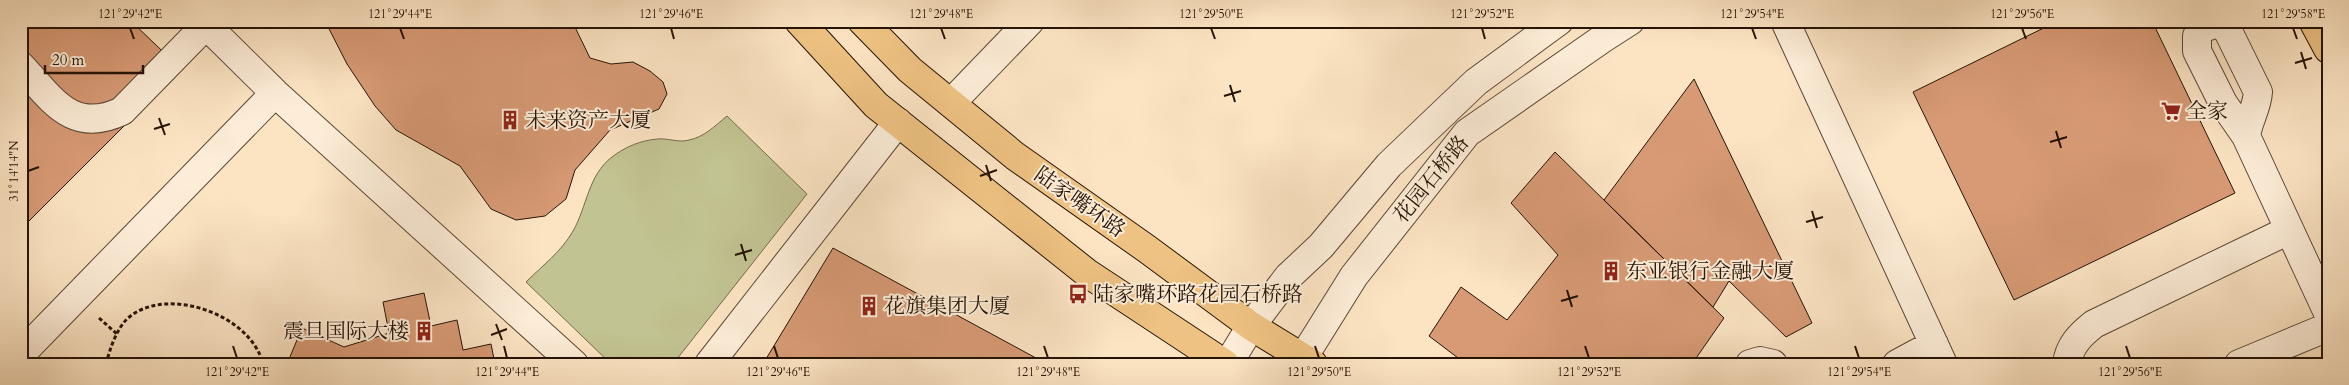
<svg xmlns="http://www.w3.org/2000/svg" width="2349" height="385" viewBox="0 0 2349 385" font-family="Cardo,'Noto Serif SC',serif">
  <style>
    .green { fill: #c2c392; stroke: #746b4c }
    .building { fill: #d79a75; stroke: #251305 }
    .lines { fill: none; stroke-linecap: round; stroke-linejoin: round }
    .minor-casing { stroke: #5b4734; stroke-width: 30 }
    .major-casing { stroke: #251305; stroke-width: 30 }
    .path { stroke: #251305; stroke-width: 3; stroke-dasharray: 4 2.5; stroke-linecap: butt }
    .minor { stroke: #fdedd8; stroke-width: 28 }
    .major { stroke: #eec282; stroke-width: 28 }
    .ticks { fill: none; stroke: #251305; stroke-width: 2 }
    .labels { text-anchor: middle; stroke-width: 4; stroke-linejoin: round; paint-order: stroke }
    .poi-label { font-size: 21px; fill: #251305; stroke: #fdedd8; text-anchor: start }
    .street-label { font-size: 21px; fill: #251305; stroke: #fdedd8 }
    .neatline { fill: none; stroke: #251305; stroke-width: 2 }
    .ticks-label { font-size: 12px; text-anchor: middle; fill: #251305 }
  </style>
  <rect width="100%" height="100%" fill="#fce4c3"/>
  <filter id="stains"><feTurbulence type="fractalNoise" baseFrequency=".004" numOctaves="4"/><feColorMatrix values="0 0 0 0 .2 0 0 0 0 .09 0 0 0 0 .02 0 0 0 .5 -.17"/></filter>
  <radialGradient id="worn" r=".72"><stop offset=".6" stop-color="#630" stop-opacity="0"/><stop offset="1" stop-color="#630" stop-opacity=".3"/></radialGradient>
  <path class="green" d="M727 116 807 194 673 364H611L526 282C542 266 562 251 573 231 587 207 588 175 612 157 625 147 641 140 658 139 668 138 679 143 689 140 704 137 715 126 727 116Z"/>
  <path class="building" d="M21 21H131L181 69 21 229Z
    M325 21H572L590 58 611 64 633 62 650 71 663 82 667 94 659 109 610 130 575 170 566 199 545 216 516 220 491 209 460 166 396 130 375 106 347 64Z
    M2058 21H2152L2235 193 2014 300 1913 92Z
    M1694 79 1812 323 1786 337 1729 281 1713 307 1604 200Z
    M1555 152 1724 318 1692 364H1466L1429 336 1461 287 1507 320 1558 255 1511 203Z
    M833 248 1047 364H763Z
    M424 293 431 326 457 320 463 350 491 344 495 364H287L302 328 344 347 389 333 383 302Z"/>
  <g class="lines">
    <defs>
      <path id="minor" d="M202 21 275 93 574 364
        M1785 21 1943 364
        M21 66C52 99 72 135 122 111L206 25
        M951 103 1030 21
        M2246 136C2248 121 2257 108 2258 92L2227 29 2216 23 2201 29 2197 36V51L2223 103 2246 136 2328 313
        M21 354 275 93
        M709 364 898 122
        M1228 364 1251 326 1288 277 1321 246 1389 165 1476 82 1559 21
        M1299 364 1354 276 1467 133 1602 39 1630 21
        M1750 364 1760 361 1773 364
        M1897 364 1934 344
        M2067 364C2069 346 2080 335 2094 324L2289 230
        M2239 364 2328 327"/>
      <path id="major" d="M799 21 876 105 1087 273 1225 364
        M862 21 910 70 1015 156 1147 249 1251 326 1313 364
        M2313 21 2328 49"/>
    </defs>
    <use href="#minor" class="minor-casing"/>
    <use href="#major" class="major-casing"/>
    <path class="path" d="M99 318 117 334
      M106 364C110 349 116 330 127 319 165 284 251 314 263 364"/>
    <use href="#minor" class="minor"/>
    <use href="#major" class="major"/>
  </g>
  <path class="ticks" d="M130 28 134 39M400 28 404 39M671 28 674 39M941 28 945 39M1211 28 1215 39M1482 28 1485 39M1752 28 1756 39M2022 28 2026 39M2293 28 2297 39M2301 52 2306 69M2295 63 2312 58M1230 85 1235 102M1224 96 1241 91M159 118 165 135M154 129 170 124M2056 131 2061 148M2050 142 2067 137M986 165 991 181M28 171 39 167M980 176 997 170M1812 211 1817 228M1806 222 1823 217M741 244 746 261M735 255 752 250M1567 290 1572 307M1561 301 1578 296M496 324 502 340M491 335 507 329M233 346 237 358M504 346 507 358M774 346 778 358M1044 346 1048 358M1315 346 1319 358M1585 346 1589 358M1855 346 1859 358M2126 346 2130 358"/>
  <defs>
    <symbol id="supermarket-bare" viewBox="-9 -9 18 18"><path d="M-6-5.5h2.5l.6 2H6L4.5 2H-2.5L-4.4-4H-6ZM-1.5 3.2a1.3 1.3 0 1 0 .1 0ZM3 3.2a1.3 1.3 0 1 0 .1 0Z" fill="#8f2418" stroke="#fdedd8" stroke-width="2.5" paint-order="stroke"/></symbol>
    <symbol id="building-bare" viewBox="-9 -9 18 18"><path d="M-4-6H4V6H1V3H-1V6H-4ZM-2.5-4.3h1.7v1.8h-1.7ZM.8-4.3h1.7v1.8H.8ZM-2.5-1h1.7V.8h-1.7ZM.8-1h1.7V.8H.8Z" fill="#8f2418" stroke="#fdedd8" stroke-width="2.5" paint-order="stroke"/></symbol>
    <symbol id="bus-bare" viewBox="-9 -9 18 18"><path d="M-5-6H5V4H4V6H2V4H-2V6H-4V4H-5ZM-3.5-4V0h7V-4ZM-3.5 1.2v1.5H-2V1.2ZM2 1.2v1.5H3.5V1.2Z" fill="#8f2418" stroke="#fdedd8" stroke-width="2.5" paint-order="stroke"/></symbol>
  </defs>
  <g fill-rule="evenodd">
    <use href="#supermarket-bare" x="2157" y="97" width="28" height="28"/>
    <use href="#building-bare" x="496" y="106" width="28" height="28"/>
    <use href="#building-bare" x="1597" y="257" width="28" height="28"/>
    <use href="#bus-bare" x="1064" y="280" width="28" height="28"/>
    <use href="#building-bare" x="855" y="292" width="28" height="28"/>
    <use href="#building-bare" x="410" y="317" width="28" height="28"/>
  </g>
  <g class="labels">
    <g class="poi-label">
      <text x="2186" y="118">全家</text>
      <text x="525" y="127">未来资产大厦</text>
      <text x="1626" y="278">东亚银行金融大厦</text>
      <text x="1093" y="301">陆家嘴环路花园石桥路</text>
      <text x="884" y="313">花旗集团大厦</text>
      <text x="409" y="338" text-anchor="end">震旦国际大楼</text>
    </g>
    <g class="street-label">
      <text transform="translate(1431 179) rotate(-51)" y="7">花园石桥路</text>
      <text transform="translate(1080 202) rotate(35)" y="7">陆家嘴环路</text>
    </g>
  </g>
  <rect width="2349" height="385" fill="none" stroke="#fce4c3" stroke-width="55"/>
  <path d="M45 65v8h98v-8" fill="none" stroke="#251305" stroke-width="2.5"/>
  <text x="52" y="65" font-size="15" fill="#251305" stroke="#fdedd8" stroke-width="4" paint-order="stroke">20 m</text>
  <rect x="28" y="28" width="2294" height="330" class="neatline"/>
  <g class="ticks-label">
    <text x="130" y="18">121°29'42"E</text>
    <text x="400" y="18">121°29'44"E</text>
    <text x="671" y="18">121°29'46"E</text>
    <text x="941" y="18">121°29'48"E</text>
    <text x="1211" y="18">121°29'50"E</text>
    <text x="1482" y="18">121°29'52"E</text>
    <text x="1752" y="18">121°29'54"E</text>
    <text x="2022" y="18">121°29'56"E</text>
    <text x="2293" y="18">121°29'58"E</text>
    <text transform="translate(14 171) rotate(-90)" y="4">31°14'14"N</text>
    <text x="237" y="376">121°29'42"E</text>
    <text x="507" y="376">121°29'44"E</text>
    <text x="778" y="376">121°29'46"E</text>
    <text x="1048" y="376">121°29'48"E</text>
    <text x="1319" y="376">121°29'50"E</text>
    <text x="1589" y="376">121°29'52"E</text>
    <text x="1859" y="376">121°29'54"E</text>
    <text x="2130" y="376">121°29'56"E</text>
  </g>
  <rect width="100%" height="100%" filter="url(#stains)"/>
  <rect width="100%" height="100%" fill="url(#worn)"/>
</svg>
